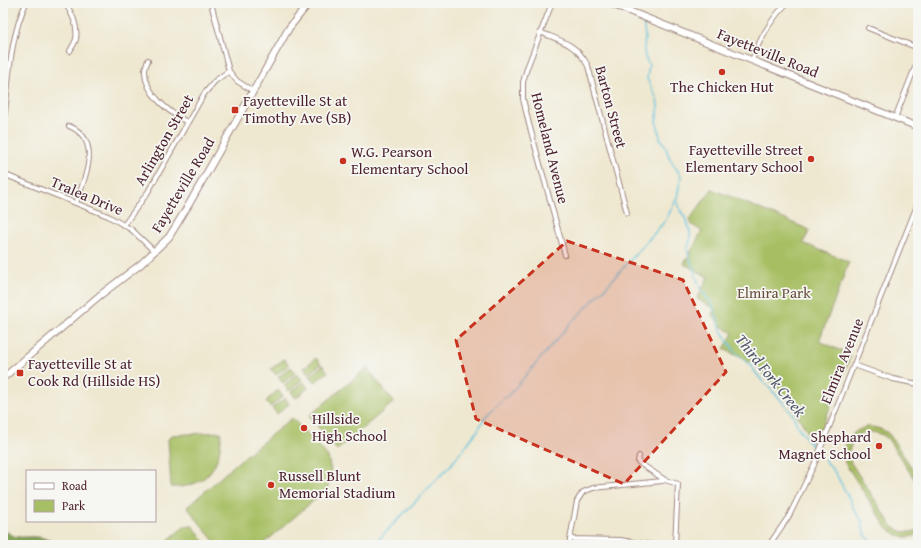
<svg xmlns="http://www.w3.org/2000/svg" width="921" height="548" viewBox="0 0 921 548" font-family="'Gentium Book Plus',serif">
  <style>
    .green { fill: #a7bf64; stroke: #786f48 }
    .forest { fill: #85a65a; stroke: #686242 }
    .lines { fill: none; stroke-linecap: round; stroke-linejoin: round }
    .stream { stroke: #60c2de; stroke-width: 1.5 }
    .street-casing { stroke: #9c847e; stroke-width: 6 }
    .secondary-casing { stroke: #9c847e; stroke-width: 8 }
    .street { stroke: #fff; stroke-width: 4 }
    .secondary { stroke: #fff; stroke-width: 6 }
    .marked { fill: #c8321e; fill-opacity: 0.2; stroke: #c8321e; stroke-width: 3; stroke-dasharray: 8 5; stroke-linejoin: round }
    .poi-dot { fill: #c8321e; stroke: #f6f6f2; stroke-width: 1.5 }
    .labels { text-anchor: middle; stroke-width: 3.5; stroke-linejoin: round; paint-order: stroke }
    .street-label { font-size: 15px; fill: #4a1f2b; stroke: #f6f6f2 }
    .poi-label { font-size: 15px; fill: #4a1f2b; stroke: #f6f6f2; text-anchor: start }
    .park-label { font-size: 15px; fill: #664f3c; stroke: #f6f6f2 }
    .water-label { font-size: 16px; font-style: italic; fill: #52586a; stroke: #f6f6f2 }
  </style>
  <rect width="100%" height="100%" fill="#f6f6f2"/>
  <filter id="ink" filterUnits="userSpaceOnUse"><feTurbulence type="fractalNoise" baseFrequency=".025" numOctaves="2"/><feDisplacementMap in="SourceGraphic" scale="8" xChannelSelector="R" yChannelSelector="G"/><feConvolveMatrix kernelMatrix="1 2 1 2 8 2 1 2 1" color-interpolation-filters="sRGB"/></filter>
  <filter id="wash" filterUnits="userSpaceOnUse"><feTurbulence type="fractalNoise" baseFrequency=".012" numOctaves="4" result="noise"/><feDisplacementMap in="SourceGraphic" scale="16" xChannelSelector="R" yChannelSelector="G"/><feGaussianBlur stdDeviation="0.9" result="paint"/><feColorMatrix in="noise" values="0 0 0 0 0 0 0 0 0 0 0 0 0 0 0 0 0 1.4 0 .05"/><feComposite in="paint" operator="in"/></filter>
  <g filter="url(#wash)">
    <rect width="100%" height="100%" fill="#efe8d0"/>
    <path class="green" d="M712 189 810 230 803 243 849 262 819 341 851 355 815 445 789 401 751 360 749 362 724 349 733 333 721 326 712 314 715 309 697 299 708 277 684 264 702 231 692 225 690 219Z
      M316 358 321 364 309 374 304 368Z
      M284 359 289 365 276 375 271 369Z
      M323 365 328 372 315 382 310 376Z
      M291 367 295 373 283 383 278 377Z
      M367 368 394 402 337 450 309 416Z
      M297 374 302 380 289 391 284 385Z
      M304 382 308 388 296 398 291 392Z
      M278 390 283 396 270 407 266 401Z
      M285 398 289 404 277 414 272 408Z
      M292 418 317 443 328 457 331 471 330 480 327 489 262 545H217L187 507 238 462Z
      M866 427C874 427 882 428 889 434L918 477V485L888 439 883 435 873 432H866L859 434 852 442 848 454 851 463 892 526C900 532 908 534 918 530V535L909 537 899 536 887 528 845 463C841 446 849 432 866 427Z
      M221 432C222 465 206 489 171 487L168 439 172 435Z
      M185 526H193L207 545H162Z"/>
    <path class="forest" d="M7 532C17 540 24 536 36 537 41 537 47 539 52 541L54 545H3V533Z"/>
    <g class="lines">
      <path class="stream" d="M643 23 645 36 644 50 645 57 649 65 647 79 657 99 658 106V112L656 122 658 126 660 138 664 143 670 159 681 176 677 198 680 210 687 221 690 232V240L687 250 700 288 713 306 722 332 735 352 750 365 759 377 781 400 793 415 798 427 813 447
        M824 459 836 474 850 500 853 508 862 521 864 533 868 538 877 545
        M373 545 450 466 478 430 485 417 503 399 509 395 570 324 607 286 658 229 666 220 677 198"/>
    </g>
  </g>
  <g filter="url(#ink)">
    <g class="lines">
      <defs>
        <path id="street" d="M65 3C72 13 78 27 76 39 75 43 72 47 70 51
          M211 3 229 71 237 81 253 91
          M552 3 527 68 523 82V99L529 124 565 255
          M868 28 918 48
          M540 32C561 41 577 44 588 66L627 213
          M148 60C147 64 144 68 145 72 145 94 170 113 187 122
          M752 60C760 38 770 20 787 3
          M895 118 918 60
          M69 126C103 140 85 178 76 203
          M3 127C10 83 7 46 26 3
          M3 174 108 216 132 230 155 252
          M124 225 148 192 204 94 215 81 229 71
          M854 365 893 379 918 384
          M665 480 678 484 675 545
          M570 539 620 540 652 545
          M471 543 478 545
          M569 545 577 501 583 492 593 488 662 481 665 480 638 462 639 456
          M769 545 789 516 814 465 918 203"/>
        <path id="secondary" d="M609 3 918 127
          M3 378 99 296 141 264 169 237 188 206 289 28 309 3"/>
      </defs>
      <use href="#street" class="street-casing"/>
      <use href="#secondary" class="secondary-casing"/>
      <use href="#street" class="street"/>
      <use href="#secondary" class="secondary"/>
    </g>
  </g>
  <path class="marked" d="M567 241 683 280 726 372 624 484 476 419 456 340Z"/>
  <g class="poi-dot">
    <circle cx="722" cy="72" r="4"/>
    <rect x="231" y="106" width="8" height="8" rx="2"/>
    <circle cx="811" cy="159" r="4"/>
    <circle cx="343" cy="161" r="4"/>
    <rect x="16" y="369" width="8" height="8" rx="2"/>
    <circle cx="304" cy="428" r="4"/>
    <circle cx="879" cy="446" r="4"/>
    <circle cx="271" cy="485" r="4"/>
  </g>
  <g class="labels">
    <g class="street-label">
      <text transform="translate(768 53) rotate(22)" y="5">Fayetteville Road</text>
      <text transform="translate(611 107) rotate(75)" y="5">Barton Street</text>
      <text transform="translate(164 140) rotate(-60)" y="5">Arlington Street</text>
      <text transform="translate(550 148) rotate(76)" y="5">Homeland Avenue</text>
      <text transform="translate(183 185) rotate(-59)" y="5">Fayetteville Road</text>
      <text transform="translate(87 196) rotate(23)" y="5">Tralea Drive</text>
      <text transform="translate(842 361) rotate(-68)" y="5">Elmira Avenue</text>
    </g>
    <g class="poi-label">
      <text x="722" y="92" text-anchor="middle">The Chicken Hut</text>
      <text x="243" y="106">Fayetteville St at<tspan x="243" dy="17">Timothy Ave (SB)</tspan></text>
      <text x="803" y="155" text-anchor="end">Fayetteville Street<tspan x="803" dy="17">Elementary School</tspan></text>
      <text x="351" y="157">W.G. Pearson<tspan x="351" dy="17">Elementary School</tspan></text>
      <text x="28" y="369">Fayetteville St at<tspan x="28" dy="17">Cook Rd (Hillside HS)</tspan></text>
      <text x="312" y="424">Hillside<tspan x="312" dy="17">High School</tspan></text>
      <text x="871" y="442" text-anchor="end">Shephard<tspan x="871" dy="17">Magnet School</tspan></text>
      <text x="279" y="481">Russell Blunt<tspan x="279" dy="17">Memorial Stadium</tspan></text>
    </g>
    <g class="park-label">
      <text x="774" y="298">Elmira Park</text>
    </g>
    <g class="water-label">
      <text transform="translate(771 375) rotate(51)" y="6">Third Fork Creek</text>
    </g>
  </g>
  <rect width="921" height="548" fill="none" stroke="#f6f6f2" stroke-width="16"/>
  <rect x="26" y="470" width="130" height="52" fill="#f6f6f2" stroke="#b1a0a2"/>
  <rect x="34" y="483" width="20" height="6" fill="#ffffff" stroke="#b1a0a2"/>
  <text x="62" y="490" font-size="12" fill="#4a1f2b">Road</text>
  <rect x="34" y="500" width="20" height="12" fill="#a7bf64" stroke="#b1a0a2"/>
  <text x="62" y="510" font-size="12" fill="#4a1f2b">Park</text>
</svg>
